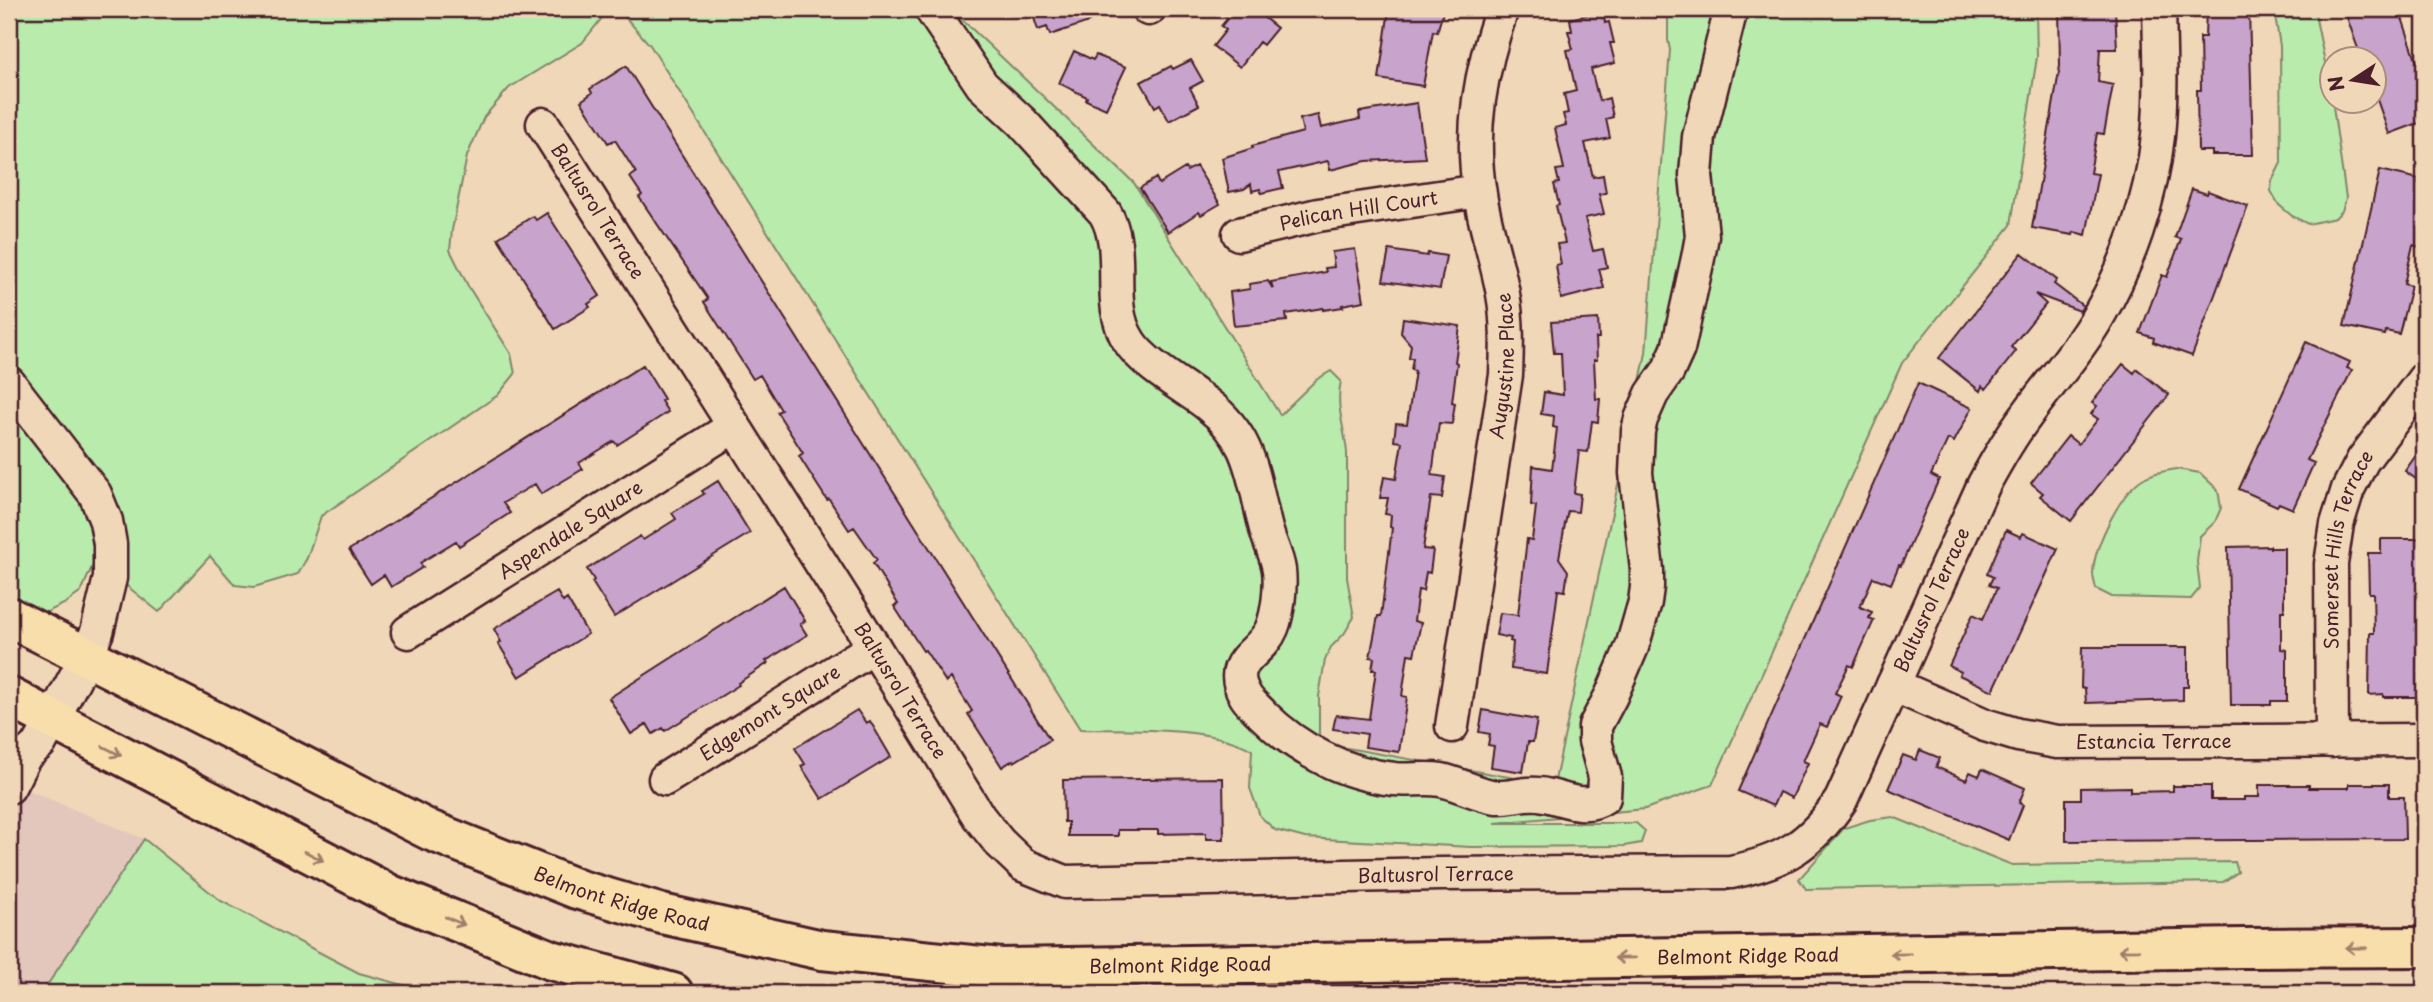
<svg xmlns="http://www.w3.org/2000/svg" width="2433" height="1002" viewBox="0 0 2433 1002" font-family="'Playpen Sans',sans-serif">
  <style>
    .built { fill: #e3c7bd }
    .green { fill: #b9ebac; stroke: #82856c; stroke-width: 2 }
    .building { fill: #c8a3cc; stroke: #4a1f2b; stroke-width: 2 }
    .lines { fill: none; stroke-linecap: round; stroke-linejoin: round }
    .minor-casing { stroke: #4a1f2b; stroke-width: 37 }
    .major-casing { stroke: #4a1f2b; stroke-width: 44 }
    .minor { stroke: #efd7b7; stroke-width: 32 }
    .major { stroke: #f8deab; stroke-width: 38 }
    .oneway { stroke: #a17e6b }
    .labels { text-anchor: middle; stroke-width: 5; stroke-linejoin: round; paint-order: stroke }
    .street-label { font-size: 19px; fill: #4a1f2b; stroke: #efd7b7 }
  </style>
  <rect width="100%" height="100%" fill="#efd7b7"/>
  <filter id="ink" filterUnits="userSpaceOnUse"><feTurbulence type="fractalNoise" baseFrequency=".0143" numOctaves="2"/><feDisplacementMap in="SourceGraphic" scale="14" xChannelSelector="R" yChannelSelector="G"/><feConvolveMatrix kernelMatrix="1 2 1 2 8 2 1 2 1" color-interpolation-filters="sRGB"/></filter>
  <g filter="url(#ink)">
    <path class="built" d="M9 782 144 839 42 993H9Z"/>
    <path class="green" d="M9 9H602V18L582 43 509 88 484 117 467 156 452 230 450 250 468 286 511 354 515 374 498 395 321 516 307 558 298 574 254 587 235 585 210 556 159 612 95 560 81 592 66 603 45 613H26L9 605Z
      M618 9H951L1134 183 1280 415 1316 380 1331 371 1341 381C1335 407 1345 428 1347 453V578L1354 617 1344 634 1331 647 1325 660 1319 696V743L1554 785 1646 353 1670 50 1668 40V9H2036L2037 57 2011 225 1902 363 1712 785 1645 809 1495 823H1636L1645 831 1641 843 1624 846 1471 847 1305 838 1275 830 1260 816 1250 788 1252 750C1210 726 1129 730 1080 729L650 45Z
      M2274 9H2314L2331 92 2346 198 2342 211 2335 218 2308 224 2292 216 2279 205 2271 191 2272 181 2281 163 2280 46Z
      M2176 469 2200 473 2218 490 2221 508 2215 522 2200 536 2197 562 2200 588 2191 599 2112 597 2096 589C2095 584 2093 578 2093 573 2094 546 2121 491 2144 478 2154 472 2165 471 2176 469Z
      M1893 817 2012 865 2235 862 2238 872 2223 882 1806 889 1799 879 1844 828 1870 820Z
      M144 839 221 901 359 973 433 993H42Z"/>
    <path class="building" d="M1031 9H1084L1089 22 1050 35 1047 27 1038 30Z
      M1216 9H1253L1277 28 1263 45 1259 42 1240 67 1213 46 1226 30 1221 26 1228 18Z
      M1389 9H1444L1437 32 1433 31 1423 86 1379 79Z
      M2059 9H2115L2117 49H2100L2098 82 2113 85 2104 134 2097 133 2090 173 2098 174 2086 235 2074 232 2073 235 2032 228 2060 66Z
      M2206 9H2249L2253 155H2212V151H2198L2197 90H2201L2200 37H2205Z
      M2344 9H2399L2417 62 2424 59V121L2389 134 2374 91V60H2362Z
      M1603 11 1605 23 1609 22 1614 43H1610L1615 63 1591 69 1599 101 1609 98 1613 117 1606 119 1610 138 1585 143 1593 177 1603 175 1606 193 1599 194 1604 214 1585 218 1593 251 1603 249 1607 267 1599 269 1604 288 1561 299 1556 265 1561 264 1557 244 1565 243 1556 206 1559 205 1554 184 1559 183 1556 170 1564 169 1555 128 1566 125 1563 114 1568 113 1564 94 1576 91 1567 50 1573 49 1568 31H1572L1570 19Z
      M1074 51 1093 60 1096 55 1126 67 1106 109 1086 100 1087 97 1059 83Z
      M1191 60 1203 81 1190 88 1199 105 1169 121 1160 104 1155 107 1141 82 1171 66 1173 69Z
      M626 66 1050 740 1014 762 1013 760 1002 767 968 714 972 711 951 678 946 682 925 650 923 651 894 606 898 604 873 563 877 560 854 527 849 530 829 499 827 500 818 486 799 456 803 453 777 412 781 410 760 375 753 379 704 302 708 299 639 197 642 195 630 177 636 173 615 140 608 143 581 101 592 93 590 89Z
      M1417 103 1425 158 1366 161 1330 170 1328 161 1279 172 1283 188 1261 193 1260 189 1252 191 1251 184 1244 189 1229 192 1222 158 1253 148 1252 146 1303 132 1300 119 1318 115 1321 128 1360 119 1359 112Z
      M1196 166 1220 204 1201 215 1199 212 1168 232 1140 188 1156 178 1159 184 1185 168 1187 171Z
      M2380 170 2419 179 2418 183 2424 184V227L2420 247 2413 245 2404 284 2411 286 2399 334 2386 331 2385 335 2344 326Z
      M2192 189 2207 194 2208 191 2248 206 2192 356 2153 342 2154 338 2140 333 2162 275 2167 277 2181 239 2175 237Z
      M547 213 600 296 588 304 590 307 555 329 498 238 533 216 536 220Z
      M1355 249 1364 301 1342 305 1343 307 1323 310V308L1286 314 1287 321 1234 326 1230 292 1250 289 1249 284 1268 281 1273 289 1271 282 1326 272 1325 268 1334 267 1332 252Z
      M1389 250 1427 256 1428 253 1446 256 1440 289 1383 281Z
      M2022 253 2057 280 2054 284 2083 306 2080 311 2035 294 2046 304 2011 347 2016 351 1986 389 1982 386 1980 391 1939 358Z
      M1403 318 1460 326 1455 362 1457 363 1452 402 1455 403 1452 424 1439 423 1432 475 1445 477 1442 498 1431 497 1423 549 1433 550 1430 573 1426 572 1423 591 1418 590 1414 621 1421 623 1414 655 1408 654 1402 696 1407 697 1399 752 1365 747 1367 734 1333 729 1336 715 1369 719 1376 670H1372L1374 658 1370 657 1378 616H1381L1392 528 1390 527 1391 515 1385 514 1388 498H1380L1384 477 1396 479 1402 442 1394 441 1396 423 1407 424 1415 371 1411 370 1413 358H1409L1411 345 1401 333Z
      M1598 319 1599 338H1596L1597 360H1594L1596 399H1600L1598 422 1592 421 1588 452 1579 451 1574 493 1580 494 1578 512 1568 511 1565 524 1559 558 1568 571 1565 591 1558 590 1547 674 1511 669 1513 642 1510 641 1511 638 1496 635 1500 613 1518 615 1527 539 1532 540 1536 506 1531 505 1533 466 1552 469 1557 428 1553 427 1554 416 1541 414 1544 392 1563 395 1561 353H1554L1551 322Z
      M2306 342 2350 362 2347 368 2352 370 2307 460 2314 463 2293 509 2279 503 2277 506 2239 489Z
      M2123 364 2134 373 2137 369 2169 395 2071 521 2040 496 2043 493 2031 483 2068 436 2078 444 2098 419 2091 414 2097 406 2092 403Z
      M643 365 664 399 661 401 668 412 617 445 614 441 579 463 583 469 541 494 535 484 503 503 510 513 459 546 456 541 420 563 423 567 391 587 384 575 371 584 349 550Z
      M1918 383 1972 408 1954 442 1948 439 1931 475 1939 479 1901 566 1899 565 1891 584 1873 577 1860 607 1872 612 1869 618 1874 620 1853 667 1849 665 1835 693 1841 696 1827 727 1820 724 1803 761 1808 763 1792 798 1779 792 1773 806 1738 791Z
      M2424 444V485L2405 471Z
      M718 481 750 533 614 617 592 582 594 580 587 569 640 536 643 540 676 519 672 513 704 494 702 491Z
      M2006 530 2021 537 2023 533 2058 549 1993 691 1959 675 1961 672 1949 666 1973 614 1983 619 1997 588 1989 585 1993 577 1987 574Z
      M2381 539H2424V697H2383V694L2369 695 2370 633H2374L2373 593H2369L2368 553H2381Z
      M2270 546V548H2284V611H2281V649L2287 650V701H2271V705H2231L2228 547Z
      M784 586 805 621 800 624 807 635 766 661 768 663 738 683 739 685 665 731 663 728 653 734 647 724 631 734 609 698Z
      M557 592 563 602 567 599 588 634 519 677 498 643 501 642 494 629Z
      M2082 647H2188V687H2183V700L2086 703 2085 689 2081 688Z
      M857 710 866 723 870 721 891 757 822 799 801 766 805 764 795 748Z
      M1483 710 1537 720 1533 742H1528L1523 772 1491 767 1494 746 1488 745 1490 734 1479 732Z
      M1920 750 1940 758 1936 767 1966 780 1970 772 1979 776 1982 769 2025 788 2019 803 2023 805 2009 840 1888 789 1903 755 1916 760Z
      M1223 778 1224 839H1206V833L1158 834V830H1118V836H1068V822H1064L1063 780Z
      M2349 784H2389V797H2404L2405 839 2066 841V799H2081V788L2130 787V792L2173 791V786H2211V800H2244V797H2259V785H2309V788H2349Z"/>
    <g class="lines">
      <defs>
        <g id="minor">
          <path d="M931 9 982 85 1022 122 1105 213C1128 252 1104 302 1129 341 1143 364 1185 387 1207 404 1252 439 1252 474 1265 525 1268 540 1277 555 1279 570 1281 587 1278 613 1272 628 1261 655 1225 660 1245 695 1249 703 1257 708 1263 715 1297 749 1344 774 1394 779 1409 781 1426 777 1441 780 1460 784 1478 795 1497 797 1512 798 1522 792 1539 794 1561 796 1583 812 1604 797L1605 777 1595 741V726L1611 696 1632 647 1645 602 1647 587V570L1636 473 1638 431 1641 419 1652 394 1668 371 1678 349 1698 258 1702 236 1696 175 1699 137 1731 9"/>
          <path d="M1148 9H1149"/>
          <path id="s1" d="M543 124 874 647 979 817 999 842 1023 865 1065 882 1441 874 1731 872C1783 862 1812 844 1841 800L1984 484C1997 460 2010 437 2026 416 2049 384 2075 355 2095 322 2128 266 2151 201 2158 136 2162 94 2160 51 2159 9"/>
          <path id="s2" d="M1239 234 1318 215 1479 191"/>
          <path d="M9 383 95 494 106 521 110 544V578L97 632 86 657 40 743 25 756 9 787"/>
          <path id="s3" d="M408 632 733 427"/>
          <path id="s4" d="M1893 685 1985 725 2018 735 2057 742 2424 740"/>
          <path id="s5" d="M1452 726 1506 375C1507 348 1508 321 1503 294 1497 260 1485 228 1480 194 1469 130 1481 69 1502 9"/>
          <path id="s6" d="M2332 741 2331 564 2337 524 2348 489 2363 460 2424 379"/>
          <path id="s7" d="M665 779 874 647"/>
        </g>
        <g id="major">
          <path id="s8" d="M9 617 429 830 577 889 662 914 822 950 1001 968 2243 948 2424 947"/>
          <path d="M9 697 391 895 551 960 673 993"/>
        </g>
      </defs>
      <use href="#minor" class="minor-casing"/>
      <use href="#major" class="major-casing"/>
      <use href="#minor" class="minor"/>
      <use href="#major" class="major"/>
    </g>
    <defs><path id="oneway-shaft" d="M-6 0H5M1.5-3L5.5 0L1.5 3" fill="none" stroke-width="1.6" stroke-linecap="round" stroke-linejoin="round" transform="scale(1.75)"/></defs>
    <g class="oneway">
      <use href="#oneway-shaft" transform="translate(112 751) rotate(27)"/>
      <use href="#oneway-shaft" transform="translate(314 856) rotate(27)"/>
      <use href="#oneway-shaft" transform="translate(455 921) rotate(22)"/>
      <use href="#oneway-shaft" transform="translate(2356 948) rotate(180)"/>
      <use href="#oneway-shaft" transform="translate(2129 950) rotate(179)"/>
      <use href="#oneway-shaft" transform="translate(1901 954) rotate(179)"/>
      <use href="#oneway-shaft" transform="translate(1625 958) rotate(179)"/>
    </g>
  </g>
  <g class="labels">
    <g class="street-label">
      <text dy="7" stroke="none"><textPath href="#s2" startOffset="122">Pelican Hill Court</textPath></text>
      <text dy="7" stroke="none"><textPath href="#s1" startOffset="103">Baltusrol Terrace</textPath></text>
      <text dy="7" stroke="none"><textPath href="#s5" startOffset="364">Augustine Place</textPath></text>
      <text dy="7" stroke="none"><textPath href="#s3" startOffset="192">Aspendale Square</textPath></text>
      <text dy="7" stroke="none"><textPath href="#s6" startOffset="194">Somerset Hills Terrace</textPath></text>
      <text dy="7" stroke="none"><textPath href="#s1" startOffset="1951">Baltusrol Terrace</textPath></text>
      <text dy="7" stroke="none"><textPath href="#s1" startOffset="670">Baltusrol Terrace</textPath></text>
      <text dy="7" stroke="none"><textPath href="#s7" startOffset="124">Edgemont Square</textPath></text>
      <text dy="7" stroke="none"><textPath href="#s4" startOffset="271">Estancia Terrace</textPath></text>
      <text dy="7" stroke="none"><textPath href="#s1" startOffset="1300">Baltusrol Terrace</textPath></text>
      <text dy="7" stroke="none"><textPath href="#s8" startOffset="676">Belmont Ridge Road</textPath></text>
      <text dy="7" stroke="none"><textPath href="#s8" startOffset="1810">Belmont Ridge Road</textPath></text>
      <text dy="7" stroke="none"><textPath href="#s8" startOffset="1242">Belmont Ridge Road</textPath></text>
    </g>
  </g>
  <rect width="2433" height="1002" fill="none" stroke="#efd7b7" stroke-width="35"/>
  <rect x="18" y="18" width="2398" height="967" fill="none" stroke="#4a1f2b" stroke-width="2.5" filter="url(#ink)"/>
  <g transform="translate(2353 80) rotate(258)"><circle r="33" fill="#efd7b7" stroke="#ad8d7f" stroke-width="2"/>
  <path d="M0-5L12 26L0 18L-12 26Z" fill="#4a1f2b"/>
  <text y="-10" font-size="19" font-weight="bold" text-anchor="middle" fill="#4a1f2b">N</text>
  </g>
</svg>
